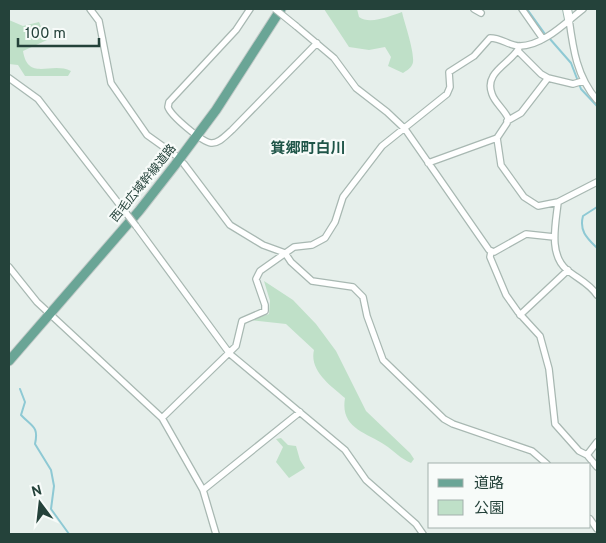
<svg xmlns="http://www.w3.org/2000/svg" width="606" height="543" viewBox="0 0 606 543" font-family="Overpass,'Noto Sans JP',sans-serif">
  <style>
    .green { fill: #bfe0c8 }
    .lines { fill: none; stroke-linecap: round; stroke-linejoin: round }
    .stream { stroke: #8ec9d4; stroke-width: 2 }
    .street-casing { stroke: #a8b8b2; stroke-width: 8 }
    .secondary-casing { stroke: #a4bbb3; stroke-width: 10 }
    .primary-casing { stroke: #c2cac8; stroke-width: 11 }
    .street { stroke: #fff; stroke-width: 5.5 }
    .secondary { stroke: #fff; stroke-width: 8 }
    .primary { stroke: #6aa596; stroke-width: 9 }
    .street-bridge-casing { stroke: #a8b8b2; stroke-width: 8; stroke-linecap: butt }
    .street-bridge { stroke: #fff; stroke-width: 5.5 }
    .labels { text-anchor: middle; stroke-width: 4.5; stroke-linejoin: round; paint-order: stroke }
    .street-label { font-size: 12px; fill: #24423a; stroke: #f7fbf9 }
    .quarter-label { font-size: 15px; font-weight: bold; fill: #1f5548; stroke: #f7fbf9 }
  </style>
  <rect width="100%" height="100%" fill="#e6efeb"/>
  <path class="green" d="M324 9H357L359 17C370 25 390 16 402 12 404 22 417 58 412 65 411 68 406 71 403 73L388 66 391 57 385 47 369 50 349 47Z
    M9 20 23 26 39 22 47 40 23 51C28 82 51 61 71 71L68 76H25L18 65 9 64Z
    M264 281 293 300 316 324 336 351 366 411 410 453 414 459 411 463C401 459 394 451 385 445 365 432 340 428 345 398 331 386 309 371 314 350L286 324 250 320 269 314 270 301Z
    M281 438 288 445 296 446 300 460 305 468 289 478 276 462 283 447 276 439Z"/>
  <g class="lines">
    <path class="stream" d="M527 9 545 34
      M550 39 571 63 581 89 597 106
      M597 207 583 216C579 231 587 238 597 248
      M20 389 25 402 21 415C32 427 39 426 35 444L51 470 54 486 51 509 69 534"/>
    <defs>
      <path id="street" d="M90 9 99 21 111 83 147 135 175 155
        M250 9 236 30 169 102 168 107C171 116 202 142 211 143 219 144 226 135 232 130L317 43
        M474 9 481 13
        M522 9 543 39
        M569 19C573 49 577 77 597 100
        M296 26 334 58 356 88 387 112 405 129 489 250 494 252 526 234 554 237
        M520 46C513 63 483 71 492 94 495 103 504 109 508 118L507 123 497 138 501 165 524 197 538 206 558 202 597 182
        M518 51 541 74 548 78
        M9 78 38 99 126 213
        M507 121 521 113 548 78 573 84 583 81
        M428 163 497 138
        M184 164 230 225 263 245 285 253 291 262 312 281 353 287 363 297 367 316 383 360 444 419 453 424 532 451 547 464
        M558 202C556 223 548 254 567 270 578 279 589 283 597 295
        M136 226 230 354 345 450 366 480 416 524 423 534
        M491 252 490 257 506 295 518 312 540 336 549 369 555 424 579 451 587 455 597 467
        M9 267 37 302 162 418 203 490 216 534
        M520 315 568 270
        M162 418 236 346 242 321 265 311V305L256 279 260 271 294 247 312 245 325 238 335 222 343 197 382 146 447 94 450 87 449 72 474 56 490 38C502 38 509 46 520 46 543 46 566 22 583 9
        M587 455 597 442
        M203 490 300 412
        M590 519 597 529"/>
      <path id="secondary" d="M567 9 569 19"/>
      <path id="primary" d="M9 361 139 211 175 165 216 110 281 9"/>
    </defs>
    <use href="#street" class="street-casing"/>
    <use href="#secondary" class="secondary-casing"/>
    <use href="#primary" class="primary-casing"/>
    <use href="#street" class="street"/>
    <use href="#secondary" class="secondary"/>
    <use href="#primary" class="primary"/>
    <defs>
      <path id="street-bridge" d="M275 9 296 26
        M126 213 136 226"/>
    </defs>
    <use href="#street-bridge" class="street-bridge-casing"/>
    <use href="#street-bridge" class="street-bridge"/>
  </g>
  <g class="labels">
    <g class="street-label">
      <text transform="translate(143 183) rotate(-51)" y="4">西毛広域幹線道路</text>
    </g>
    <g class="quarter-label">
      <text x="308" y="153">箕郷町白川</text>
    </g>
  </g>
  <rect width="606" height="543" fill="none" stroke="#24423a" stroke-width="20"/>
  <rect x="428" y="463" width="162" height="65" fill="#f7fbf9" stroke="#a3b1ad"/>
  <rect x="438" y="479" width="25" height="8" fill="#6aa596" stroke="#a3b1ad"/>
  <text x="474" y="488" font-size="15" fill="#24423a">道路</text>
  <rect x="438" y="500" width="25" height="15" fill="#bfe0c8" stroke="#a3b1ad"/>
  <text x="474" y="513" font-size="15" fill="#24423a">公園</text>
  <g transform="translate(40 503) rotate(345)" stroke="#f7fbf9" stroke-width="4" paint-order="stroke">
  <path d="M0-4L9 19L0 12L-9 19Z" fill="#24423a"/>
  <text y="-8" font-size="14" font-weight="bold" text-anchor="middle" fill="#24423a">N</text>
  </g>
  <path d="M18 38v8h81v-8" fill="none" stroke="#24423a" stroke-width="2.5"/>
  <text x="25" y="38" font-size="15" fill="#24423a" stroke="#f7fbf9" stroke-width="4" paint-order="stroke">100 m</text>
</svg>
